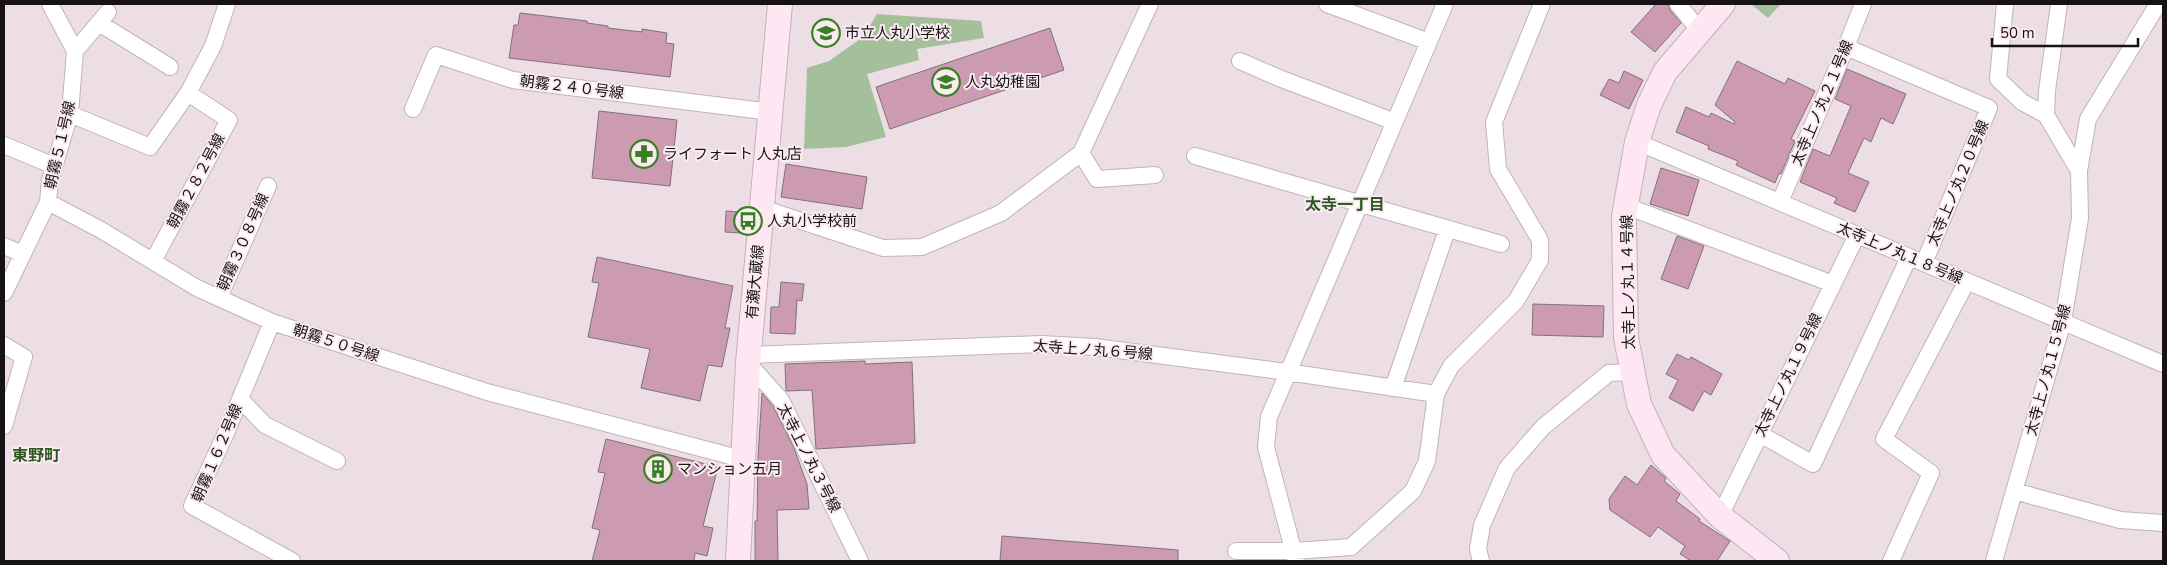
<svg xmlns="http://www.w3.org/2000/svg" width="2167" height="565" viewBox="0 0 2167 565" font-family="'Nunito Sans','Noto Sans JP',sans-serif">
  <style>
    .green { fill: #a3c09b }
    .building { fill: #cc9bb1; stroke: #807278 }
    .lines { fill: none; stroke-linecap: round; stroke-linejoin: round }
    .street-casing { stroke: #c2b3b9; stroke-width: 18 }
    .secondary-casing { stroke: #c2b3b9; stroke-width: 26 }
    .street { stroke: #fff; stroke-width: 16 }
    .secondary { stroke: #fee7f2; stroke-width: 24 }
    .labels { text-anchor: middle; stroke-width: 4; stroke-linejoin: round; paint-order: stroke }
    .poi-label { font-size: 15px; fill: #171214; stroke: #faebf1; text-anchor: start }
    .street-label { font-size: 15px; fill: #171214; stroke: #faebf1 }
    .neighbourhood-label { font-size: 16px; font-weight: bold; fill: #2c5920; stroke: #faebf1 }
  </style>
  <rect width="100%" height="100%" fill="#eddde4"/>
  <path class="green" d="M1751 4H1781L1768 18Z
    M877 14 981 21 984 38 917 49 919 60 867 74 886 137 846 147 804 149 807 68 829 61 863 37Z"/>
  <path class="building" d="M1656 4H1668L1670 10 1681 23 1655 52 1631 32Z
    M520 13 587 21V23L608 26V28L642 32V29L667 33 666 43 674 44 670 77 509 58 514 25H518Z
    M1050 28 1064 70 890 129 876 87Z
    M1737 61 1785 84 1788 78 1815 91 1791 139 1795 141 1781 174 1779 173 1775 183 1736 165 1738 161 1708 149 1709 146 1676 132 1686 107 1709 117 1711 113 1734 124 1735 122 1715 105Z
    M1847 69 1906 94 1893 124 1881 118 1871 142 1864 138 1848 173 1869 182 1855 212 1834 203 1837 198 1800 182 1813 149 1830 156 1851 106 1835 99Z
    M1624 71 1643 80 1629 109 1600 95 1609 79 1619 83Z
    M599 111 677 120 670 186 592 178Z
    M786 164 867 177 862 209 781 197Z
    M1661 168 1699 180 1688 216 1650 204Z
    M726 211 741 212 740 233 725 232Z
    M1677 236 1704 246 1688 289 1661 279Z
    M597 257 733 286 725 328H730L722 367 708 365 700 401 641 388 650 349 588 337 599 283 592 282Z
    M781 282 804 284 802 301 797 300 795 334 770 333 771 307H779Z
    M1533 304 1604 306 1603 337 1532 335Z
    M1677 354 1689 360 1691 357 1722 374 1711 395 1704 391 1693 411 1669 398 1678 380 1666 374Z
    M865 361V364L912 362 915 443 816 449 812 390 786 391 785 364Z
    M762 393 773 406 794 448 807 484 809 509 777 510 778 561H755V521H757L758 457Z
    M606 439 718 467 703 526 713 528 707 556 695 553 694 561H592L600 530 592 528 605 473 598 472Z
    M1651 465 1666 478 1664 481 1680 494 1676 501 1700 519 1699 521 1730 541 1717 561H1691L1680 554 1685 546 1658 527 1650 537 1610 510 1609 499 1625 476 1637 485Z
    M1002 536 1178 550V561H1000Z"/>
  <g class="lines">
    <defs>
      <path id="street" d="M1327 4 1429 42
        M1678 4 1699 30
        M2005 4 1998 79 2022 102 2046 115
        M99 23 170 67
        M1846 47 1989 108 1924 263
        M75 51 108 12
        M1240 61 1279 78 1395 122
        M188 93 213 46 227 4
        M413 109 436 55 513 80 771 112
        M70 114 150 147 188 93 229 120 153 261
        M1637 142 2163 364
        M4 145 54 166
        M1081 153 1097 179 1155 175
        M1195 156 1501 244
        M2079 171 2088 119 2158 4
        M48 202 50 180 70 114 75 51 50 4
        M1780 202 1846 47 1863 4
        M1626 206 1833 284
        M762 208 883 248 922 247 1001 213 1081 153 1150 4
        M4 246 23 254
        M4 293 48 202 101 230 197 288 272 322 487 392 742 459
        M219 298 268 186
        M272 322 226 433 192 506 292 561
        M4 345 24 357 4 426
        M748 355 1041 344 1095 347 1287 372 1436 394
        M748 363 781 400 860 561
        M1393 388 1447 230
        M240 399 265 425 337 461
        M1760 434 1813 464 1909 257
        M2014 491 2120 520 2163 523
        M1720 516 1857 235
        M1236 551H1294L1351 547 1413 491 1427 461 1436 394 1451 366 1516 301 1540 260V240L1498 169 1494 122 1542 4
        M1296 561 1266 447 1269 417 1445 4
        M1481 561 1478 549 1482 525 1507 468 1543 427 1609 373 1632 372
        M1891 561 1931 473 1884 439 1967 281
        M1994 561 2063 321 2080 218 2079 171 2046 115 2047 91 2059 4"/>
      <path id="secondary" d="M1723 4 1665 72 1649 105 1637 142 1624 216 1626 338 1639 404 1663 455 1720 516 1777 561
        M738 561 748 363 780 4"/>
    </defs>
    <use href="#street" class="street-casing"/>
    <use href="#secondary" class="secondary-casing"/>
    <use href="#street" class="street"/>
    <use href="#secondary" class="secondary"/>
  </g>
  <defs>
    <symbol id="school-ring" viewBox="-11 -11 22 22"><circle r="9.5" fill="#faebf1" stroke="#398025" stroke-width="1.5"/><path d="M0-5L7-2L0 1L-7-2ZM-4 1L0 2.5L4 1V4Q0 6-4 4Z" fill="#398025"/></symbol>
    <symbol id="pharmacy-ring" viewBox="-11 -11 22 22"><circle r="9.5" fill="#faebf1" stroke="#398025" stroke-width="1.5"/><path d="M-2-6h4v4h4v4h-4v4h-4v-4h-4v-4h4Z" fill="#398025"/></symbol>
    <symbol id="bus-ring" viewBox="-11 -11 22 22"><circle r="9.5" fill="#faebf1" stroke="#398025" stroke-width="1.5"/><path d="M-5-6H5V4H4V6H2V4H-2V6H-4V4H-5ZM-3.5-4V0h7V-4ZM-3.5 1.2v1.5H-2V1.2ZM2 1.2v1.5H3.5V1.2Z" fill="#398025"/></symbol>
    <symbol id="building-ring" viewBox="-11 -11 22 22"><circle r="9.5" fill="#faebf1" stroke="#398025" stroke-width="1.5"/><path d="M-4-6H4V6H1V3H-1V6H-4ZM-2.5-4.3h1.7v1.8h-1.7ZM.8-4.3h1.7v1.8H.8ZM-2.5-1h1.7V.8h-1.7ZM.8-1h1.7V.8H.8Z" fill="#398025"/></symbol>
  </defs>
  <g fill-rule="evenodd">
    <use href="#school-ring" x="810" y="17" width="32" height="32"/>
    <use href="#school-ring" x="930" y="66" width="32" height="32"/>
    <use href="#pharmacy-ring" x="628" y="138" width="32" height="32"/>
    <use href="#bus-ring" x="732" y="205" width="32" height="32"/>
    <use href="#building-ring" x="642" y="453" width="32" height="32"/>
  </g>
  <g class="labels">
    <g class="poi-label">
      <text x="845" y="38">市立人丸小学校</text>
      <text x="965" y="87">人丸幼稚園</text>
      <text x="663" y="159">ライフォート 人丸店</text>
      <text x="767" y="226">人丸小学校前</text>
      <text x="677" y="474">マンション五月</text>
    </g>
    <g class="street-label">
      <text transform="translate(572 87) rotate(7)" y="5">朝霧２４０号線</text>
      <text transform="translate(1822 103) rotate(-67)" y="5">太寺上ノ丸２１号線</text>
      <text transform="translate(60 145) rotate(-77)" y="5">朝霧５１号線</text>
      <text transform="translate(196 181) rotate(-62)" y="5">朝霧２８２号線</text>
      <text transform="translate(1958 183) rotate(-67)" y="5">太寺上ノ丸２０号線</text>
      <text transform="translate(243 242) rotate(-66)" y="5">朝霧３０８号線</text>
      <text transform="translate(1900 253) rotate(23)" y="5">太寺上ノ丸１８号線</text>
      <text transform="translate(755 282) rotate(-85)" y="5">有瀬大蔵線</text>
      <text transform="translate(1628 282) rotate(-91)" y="5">太寺上ノ丸１４号線</text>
      <text transform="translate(336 343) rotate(18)" y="5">朝霧５０号線</text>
      <text transform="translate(1093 350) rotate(4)" y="5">太寺上ノ丸６号線</text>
      <text transform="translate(2048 370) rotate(-75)" y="5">太寺上ノ丸１５号線</text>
      <text transform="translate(1788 375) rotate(-64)" y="5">太寺上ノ丸１９号線</text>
      <text transform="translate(217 453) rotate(-67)" y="5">朝霧１６２号線</text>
      <text transform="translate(809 458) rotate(63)" y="5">太寺上ノ丸３号線</text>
    </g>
    <g class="neighbourhood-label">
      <text x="1345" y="210">太寺一丁目</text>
      <text x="36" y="461">東野町</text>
    </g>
  </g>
  <rect width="2167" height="565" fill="none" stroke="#171214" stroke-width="10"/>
  <path d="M1992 38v8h146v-8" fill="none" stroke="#171214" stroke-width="2.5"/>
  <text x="2000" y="38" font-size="15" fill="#171214" stroke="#faebf1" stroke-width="4" paint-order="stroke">50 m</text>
</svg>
